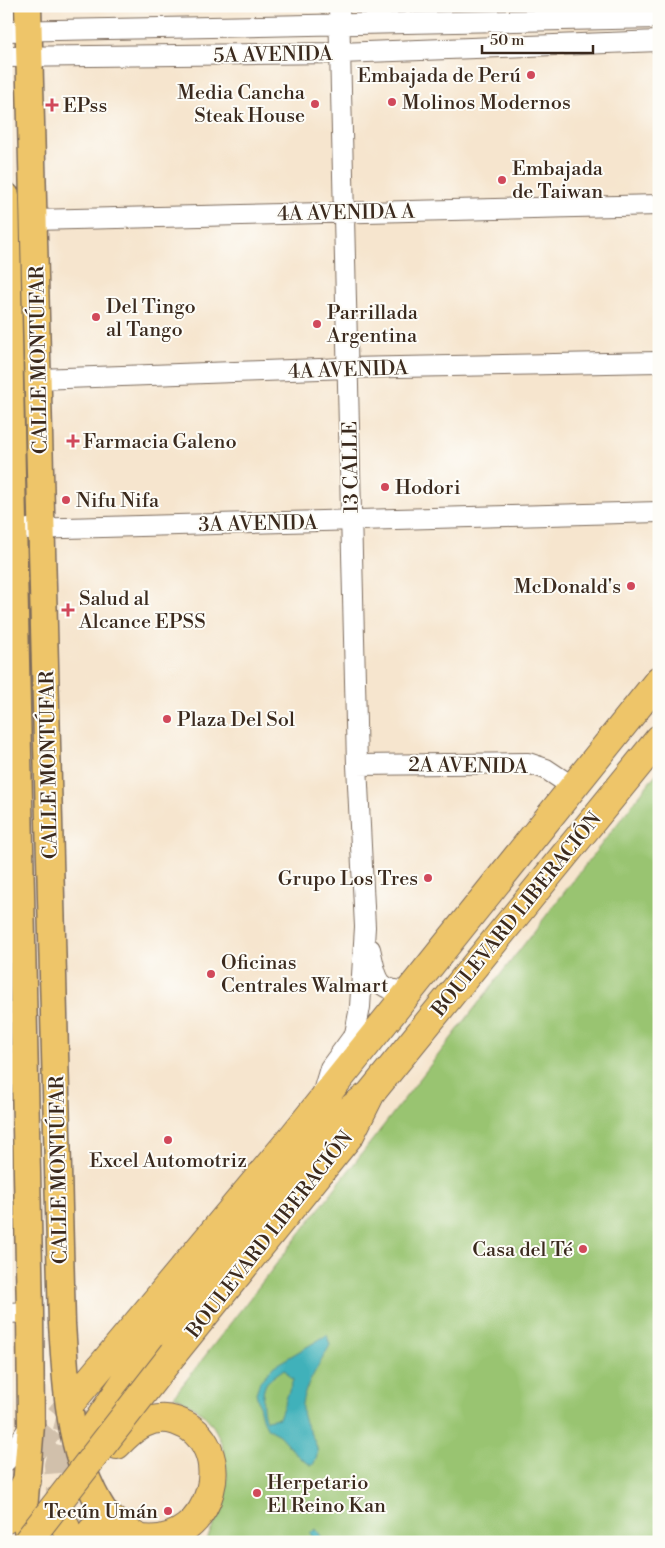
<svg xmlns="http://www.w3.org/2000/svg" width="665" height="1548" viewBox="0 0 665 1548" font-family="'Libre Bodoni',serif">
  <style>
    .green { fill: #99c471; stroke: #6a7748 }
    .water { fill: #41b1ba; stroke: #3e6e6c; fill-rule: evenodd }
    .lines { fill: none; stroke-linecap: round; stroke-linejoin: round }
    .highway-tunnel { stroke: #d1c0ab; stroke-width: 28; stroke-dasharray: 28 14; stroke-linecap: butt }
    .minor-casing { stroke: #7c6b5c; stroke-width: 22 }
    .major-casing { stroke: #7c6b5c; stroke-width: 29 }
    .highway-casing { stroke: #7c6b5c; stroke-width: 30 }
    .minor { stroke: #fff; stroke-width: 20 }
    .major { stroke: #eec569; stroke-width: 26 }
    .highway { stroke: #eec569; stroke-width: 28 }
    .highway-bridge-casing { stroke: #7c6b5c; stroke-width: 30; stroke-linecap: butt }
    .highway-bridge { stroke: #eec569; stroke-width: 28 }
    .poi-dot { fill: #d1495b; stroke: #fdfcf7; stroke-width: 2 }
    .labels { text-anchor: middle; stroke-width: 4; stroke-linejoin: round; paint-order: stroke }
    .street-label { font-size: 20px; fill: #3b2a1e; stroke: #fdfcf7 }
    .poi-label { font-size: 20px; fill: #3b2a1e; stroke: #fdfcf7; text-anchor: start }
  </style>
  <rect width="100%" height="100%" fill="#fdfcf7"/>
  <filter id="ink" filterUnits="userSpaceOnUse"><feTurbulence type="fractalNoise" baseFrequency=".02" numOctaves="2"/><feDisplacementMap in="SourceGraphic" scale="10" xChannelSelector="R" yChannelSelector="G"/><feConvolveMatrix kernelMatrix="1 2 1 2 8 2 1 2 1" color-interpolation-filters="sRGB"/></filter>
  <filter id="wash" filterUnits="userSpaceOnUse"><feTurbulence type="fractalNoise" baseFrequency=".0096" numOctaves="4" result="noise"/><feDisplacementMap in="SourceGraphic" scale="20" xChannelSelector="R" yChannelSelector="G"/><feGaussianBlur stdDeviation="1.12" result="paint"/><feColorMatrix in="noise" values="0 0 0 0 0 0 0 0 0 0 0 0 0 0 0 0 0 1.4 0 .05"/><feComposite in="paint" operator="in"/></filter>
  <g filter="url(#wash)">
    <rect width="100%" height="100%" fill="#f6e5ce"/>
    <path class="green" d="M659 770V1542H206C211 1529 219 1516 224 1503 228 1491 227 1478 226 1465 221 1429 207 1411 174 1396Z"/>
    <path class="water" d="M327 1335 330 1345C322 1361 300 1392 302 1409 303 1433 328 1445 312 1466L299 1457 279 1435 268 1429 262 1418 256 1393 260 1381 274 1366ZM284 1369 293 1380 279 1418 266 1420C262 1411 261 1394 266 1384 269 1379 279 1373 284 1369Z
      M316 1529 325 1542H315L310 1533Z"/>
  </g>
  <g filter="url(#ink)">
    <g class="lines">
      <path class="highway-tunnel" d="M80 1467 83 1495 92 1531
        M6 1482 69 1405
        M62 1515 58 1465 73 1408"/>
      <defs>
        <path id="minor" d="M6 31 659 18
          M6 57 340 53 659 41
          M34 220 659 205
          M38 379 348 368 659 362
          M28 529 659 512
          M357 765 528 763 546 769 573 787
          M370 949C377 977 375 992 409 991
          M322 1095 330 1068 355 1034 360 1007 365 927 357 765 339 6
          M6 1313 30 1312
          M6 1461 31 1425"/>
        <path id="major" d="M28 6 62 1324C67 1398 69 1475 121 1534
          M6 196 30 1312 31 1425 24 1510 29 1542"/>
        <path id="highway" d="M174 1353 350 1135 371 1093 659 739
          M73 1400 290 1140 659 680
          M88 1436 169 1316 335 1121 366 1097
          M107 1516C118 1524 128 1534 142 1539 214 1548 240 1442 176 1421 151 1413 133 1428 117 1445
          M6 1519 27 1481
          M63 1521 72 1542
          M92 1531 98 1542"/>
      </defs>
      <use href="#minor" class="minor-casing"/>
      <use href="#major" class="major-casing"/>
      <use href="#highway" class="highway-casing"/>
      <use href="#minor" class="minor"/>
      <use href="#major" class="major"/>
      <use href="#highway" class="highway"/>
      <defs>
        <path id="highway-bridge" d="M27 1542 174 1353"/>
      </defs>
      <use href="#highway-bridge" class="highway-bridge-casing"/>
      <use href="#highway-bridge" class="highway-bridge"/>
    </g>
  </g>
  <g class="poi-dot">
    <circle cx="531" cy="75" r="5"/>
    <circle cx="392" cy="102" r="5"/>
    <circle cx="315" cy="104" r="5"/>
    <path d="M49.5 97.5h5v5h5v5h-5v5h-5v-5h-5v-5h5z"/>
    <circle cx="502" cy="180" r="5"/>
    <circle cx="96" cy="317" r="5"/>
    <circle cx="317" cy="324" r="5"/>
    <path d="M70.5 433.5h5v5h5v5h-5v5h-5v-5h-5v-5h5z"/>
    <circle cx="385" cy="487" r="5"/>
    <circle cx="66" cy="500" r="5"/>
    <circle cx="631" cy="586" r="5"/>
    <path d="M65.5 602.5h5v5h5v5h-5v5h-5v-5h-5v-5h5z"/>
    <circle cx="167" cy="719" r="5"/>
    <circle cx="428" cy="878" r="5"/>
    <circle cx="211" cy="974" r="5"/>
    <circle cx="168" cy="1140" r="5"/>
    <circle cx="583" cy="1249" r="5"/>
    <circle cx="257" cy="1493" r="5"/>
    <circle cx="168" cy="1511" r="5"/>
  </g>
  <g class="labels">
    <g class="street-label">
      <text transform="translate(273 54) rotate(-1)" y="7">5A AVENIDA</text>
      <text transform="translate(346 212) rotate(-1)" y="7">4A AVENIDA A</text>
      <text transform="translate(38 360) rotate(-91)" y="7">CALLE MONTÚFAR</text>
      <text transform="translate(348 369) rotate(-2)" y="7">4A AVENIDA</text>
      <text transform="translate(350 467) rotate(-91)" y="7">13 CALLE</text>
      <text transform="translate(258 523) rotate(-1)" y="7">3A AVENIDA</text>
      <text transform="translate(48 765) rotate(-91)" y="7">CALLE MONTÚFAR</text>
      <text transform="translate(468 765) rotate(1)" y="7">2A AVENIDA</text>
      <text transform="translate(516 914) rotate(-51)" y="7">BOULEVARD LIBERACIÓN</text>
      <text transform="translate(58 1170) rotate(-91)" y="7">CALLE MONTÚFAR</text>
      <text transform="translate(269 1234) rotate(-52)" y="7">BOULEVARD LIBERACIÓN</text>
    </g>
    <g class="poi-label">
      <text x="521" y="82" text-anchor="end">Embajada de Perú</text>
      <text x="305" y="99" text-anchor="end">Media Cancha<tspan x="305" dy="23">Steak House</tspan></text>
      <text x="402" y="109">Molinos Modernos</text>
      <text x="63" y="112">EPss</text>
      <text x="512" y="175">Embajada<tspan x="512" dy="23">de Taiwan</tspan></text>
      <text x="106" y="313">Del Tingo<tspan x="106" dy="23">al Tango</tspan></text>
      <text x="327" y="319">Parrillada<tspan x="327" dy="23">Argentina</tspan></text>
      <text x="83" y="448">Farmacia Galeno</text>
      <text x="395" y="494">Hodori</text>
      <text x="76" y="507">Nifu Nifa</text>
      <text x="621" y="593" text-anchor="end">McDonald's</text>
      <text x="79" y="605">Salud al<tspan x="79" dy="23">Alcance EPSS</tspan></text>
      <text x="177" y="726">Plaza Del Sol</text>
      <text x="418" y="885" text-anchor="end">Grupo Los Tres</text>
      <text x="221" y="969">Oficinas<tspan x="221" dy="23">Centrales Walmart</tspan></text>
      <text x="168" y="1167" text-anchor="middle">Excel Automotriz</text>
      <text x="573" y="1256" text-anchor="end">Casa del Té</text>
      <text x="267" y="1489">Herpetario<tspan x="267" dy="23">El Reino Kan</tspan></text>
      <text x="158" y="1518" text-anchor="end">Tecún Umán</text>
    </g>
  </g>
  <rect width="665" height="1548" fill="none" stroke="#fdfcf7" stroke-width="25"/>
  <path d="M482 45v8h111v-8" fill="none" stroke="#3b2a1e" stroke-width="2.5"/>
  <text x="490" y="45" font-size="15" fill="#3b2a1e" stroke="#fdfcf7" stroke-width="4" paint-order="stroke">50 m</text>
</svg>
